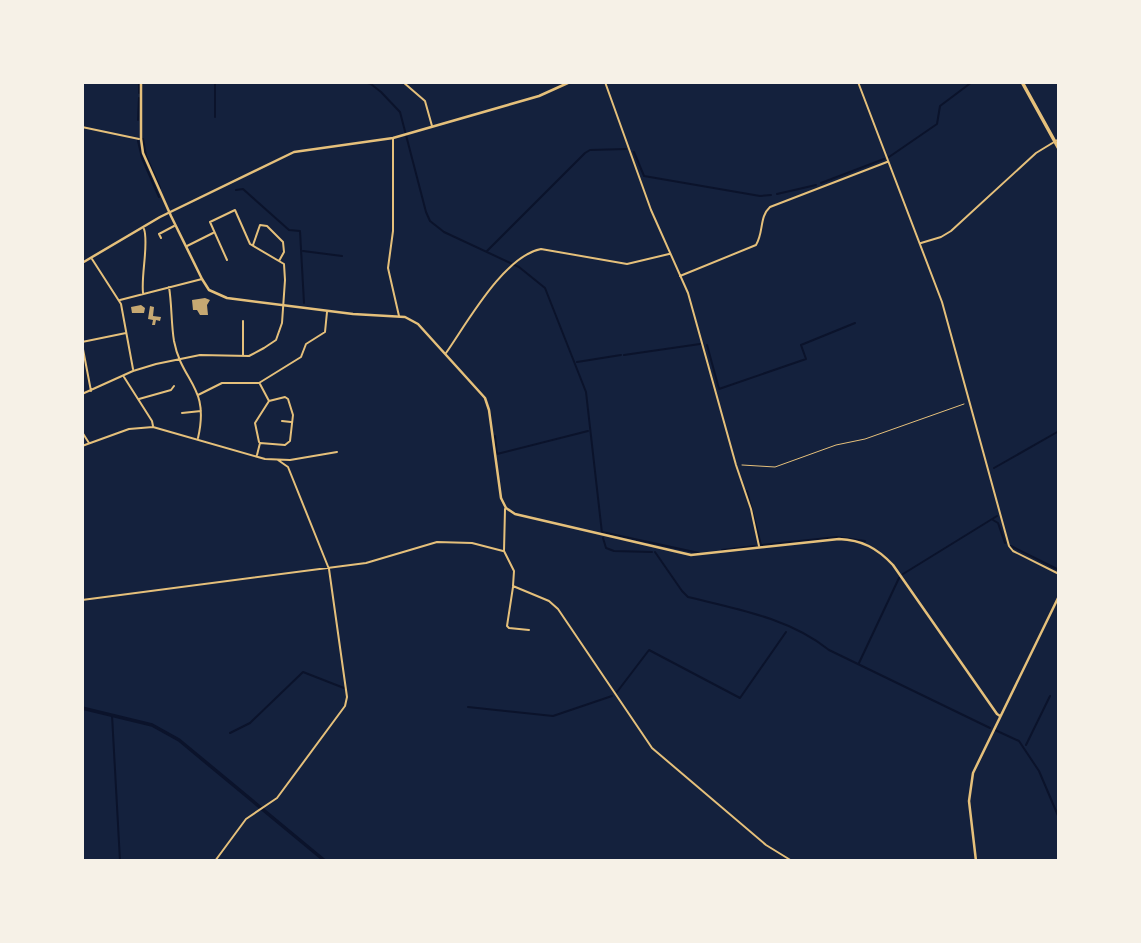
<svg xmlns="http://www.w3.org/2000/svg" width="1141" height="943" viewBox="0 0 1141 943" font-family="Karla,sans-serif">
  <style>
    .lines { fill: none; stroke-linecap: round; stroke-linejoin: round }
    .stream { stroke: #0b132b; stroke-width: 2 }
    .canal { stroke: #0b132b; stroke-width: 3.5 }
    .building { fill: #c6a872 }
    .path { stroke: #e5c07b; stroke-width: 1 }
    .minor { stroke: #e5c07b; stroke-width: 2 }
    .tertiary { stroke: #e5c07b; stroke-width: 2.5 }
    .secondary { stroke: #e5c07b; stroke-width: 2.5 }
    .primary { stroke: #e5c07b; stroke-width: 3.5 }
  </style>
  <rect width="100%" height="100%" fill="#14213d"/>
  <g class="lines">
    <path class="stream" d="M215 82V117
      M364 82 371 84 381 92 400 112 426 212 430 221 444 232 519 267 545 288 586 392 602 533
      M139 93V82
      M138 120 139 98
      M143 139 146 156 160 188
      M138 141 142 158 159 197
      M634 152 644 176 760 196 771 195
      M889 157 937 124 940 106 972 82
      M821 183 884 159
      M236 190 243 189 289 230 300 231 304 303
      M777 194 816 185
      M303 251 342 256
      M487 251 585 153 590 150 626 149
      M707 345 719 389 806 359 801 345 855 323
      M624 355 700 344
      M577 362 621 355
      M495 436 497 454 588 431
      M994 468 1059 431
      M747 491 761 545 837 537 865 541
      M993 520 998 523 1005 543
      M602 532 699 553
      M603 538 606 548 614 551 652 552
      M1011 546 1059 570
      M722 550 755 546
      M655 552 682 591 688 597C737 609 789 618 829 650L990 728
      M903 574 997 516
      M859 663 899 578
      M617 692 649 650 740 698 786 632
      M468 707 553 716 612 696
      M112 715 120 861
      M995 730 1019 741 1039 771 1059 818
      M230 733 250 723 303 672 344 688
      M1026 745 1050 696"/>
    <path class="canal" d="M82 708 152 725 179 740 325 861"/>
  </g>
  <path class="building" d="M205 298 210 300 207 305 208 315H200L197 310H193L192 300Z
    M141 305 145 308 144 313H132L131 307Z
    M150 306 154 307 153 316 161 317 160 321 156 320 155 325H152L153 320 148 319Z"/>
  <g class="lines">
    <path class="path" d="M742 465 775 467 836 445 865 439 964 404"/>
    <path class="minor" d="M403 82 425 101 432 126
      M605 82 651 210 688 293 736 465 751 509 759 546
      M858 82 942 302 1009 546 1013 551 1059 574
      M82 127 139 139
      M393 139V231L388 268 399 316
      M161 238 159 234 174 226
      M921 243 941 237 951 231 1036 153 1059 139
      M253 245 260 225 267 226 283 242 284 252 279 261
      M187 246 213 233
      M92 259 121 304 133 369
      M680 276 756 245C764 232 759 217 770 207L887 162
      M169 287C172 305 171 323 174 341 182 383 210 386 198 438
      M143 293C141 274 149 243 144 229
      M120 300 202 279
      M243 321V355
      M82 342 126 333
      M82 344 91 391
      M446 353C467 323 504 256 541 249L627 264 669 254
      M124 377 152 421 153 426
      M82 394 133 371 156 364 200 355 249 356 264 348 276 340 282 323 285 280 284 264 250 244 235 210 210 222 227 260
      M198 395 222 383H259L301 357 306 344 325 332 327 312
      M139 399 171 390 174 386
      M182 413 201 411
      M282 421 291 422
      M82 432 89 443
      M259 442 255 423 269 401 260 384
      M82 446 129 429 153 427 265 459 290 460 337 452
      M257 455 260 443 285 445 290 441 293 415 288 399 285 397 269 401
      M505 509 504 551 514 571 513 586 549 601 558 609 652 748 766 845 792 861
      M513 587 507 626 509 628 529 630
      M82 600 366 563 437 542 472 543 503 551
      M215 861 246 819 277 798 345 706 347 697 329 569 288 467 278 460"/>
    <path class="tertiary" d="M141 82V139L143 153 171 216 202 279 209 290 227 298 353 314 405 317 418 324 485 398 489 410 501 498 506 508 515 514 691 555 839 539C862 540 877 548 893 565L997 714 1000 716
      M976 861 969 801 973 773 1059 596"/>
    <path class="secondary" d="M82 263 160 217 294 152 393 138 539 96 570 82"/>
    <path class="primary" d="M1022 82 1059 149"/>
  </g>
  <rect width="1141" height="943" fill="none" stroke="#f6f1e7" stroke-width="168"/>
</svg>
